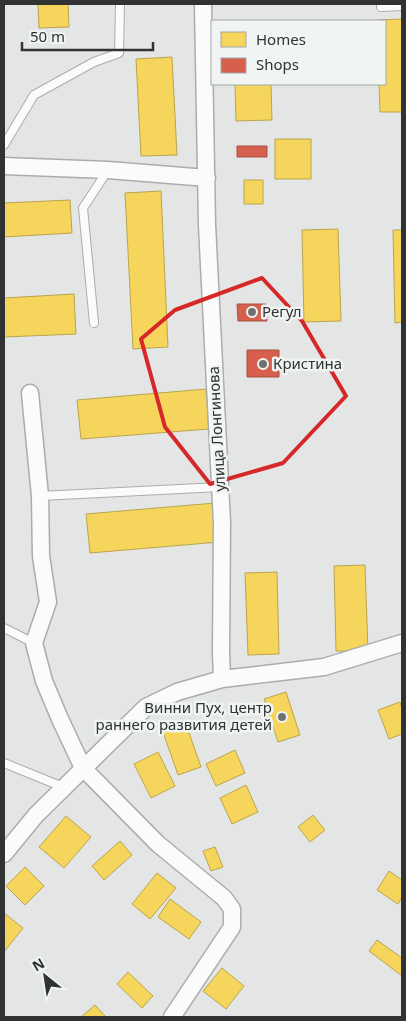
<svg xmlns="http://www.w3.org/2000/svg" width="406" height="1021" viewBox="0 0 406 1021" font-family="'Noto Sans',sans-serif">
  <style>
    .homes { fill: #f6d55c; stroke: #bba44f }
    .shops { fill: #d6604d; stroke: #a45245 }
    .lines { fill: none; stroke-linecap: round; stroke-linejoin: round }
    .lane-casing { stroke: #abadac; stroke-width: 10 }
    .street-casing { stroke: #abadac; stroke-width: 19 }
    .lane { stroke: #fbfbfb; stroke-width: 8 }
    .street { stroke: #fbfbfb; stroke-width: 16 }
    .marked { fill: none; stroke: #d62828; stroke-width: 4; stroke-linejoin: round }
    .poi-dot { fill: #707171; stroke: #f0f4f3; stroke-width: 2 }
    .labels { text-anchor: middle; stroke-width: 5; stroke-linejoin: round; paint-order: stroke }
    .poi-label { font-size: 15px; fill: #313232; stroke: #f0f4f3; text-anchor: start }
    .street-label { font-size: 15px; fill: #313232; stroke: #f0f4f3 }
  </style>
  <rect width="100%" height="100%" fill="#e4e6e5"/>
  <path class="homes" d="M38 4H68L69 27 39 28Z
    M402 19V112H380L379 84H385V21L378 20Z
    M172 57 177 155 141 156 136 59Z
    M235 84H271L272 120 236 121Z
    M275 139H311V179H275Z
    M244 180H263V204H244Z
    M161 191 168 347 133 349 125 193Z
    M70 200 72 233 4 237V203Z
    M338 229 341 321 304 322 302 230Z
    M393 230H402V322L395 323Z
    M74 294 76 334 4 337V298Z
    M206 389 209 429 81 439 77 400Z
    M215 503 219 542 90 553 86 514Z
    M365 565 368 651H336L334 566Z
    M277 572 279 654 248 655 245 573Z
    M286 692 300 735 278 742 264 699Z
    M400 702 402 709V734L389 739 378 710Z
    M186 724 201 767 178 775 163 732Z
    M235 750 245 773 216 786 206 764Z
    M158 752 175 786 151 798 134 764Z
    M246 785 258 812 232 824 220 798Z
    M313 815 325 830 310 842 298 827Z
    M66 816 91 837 64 868 39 847Z
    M120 841 132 855 104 880 92 866Z
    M215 847 223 867 211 871 203 851Z
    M25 867 44 886 25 905 6 886Z
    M389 871 402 880V897L398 904 377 890Z
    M157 873 176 888 150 919 132 904Z
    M170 899 201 922 189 939 158 917Z
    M4 913 23 928 4 952Z
    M377 940 402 958V976L369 951Z
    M222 968 244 986 226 1009 203 991Z
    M128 972 153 996 142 1008 117 984Z
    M95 1005 106 1017H81Z"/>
  <path class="shops" d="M237 146H267V157H237Z
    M237 304H266L267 321H238Z
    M247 350H279V377H247Z"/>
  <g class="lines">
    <defs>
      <path id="lane" d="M381 4V7L402 6
        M4 145 34 95 94 62 119 53 120 4
        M94 323 83 208 108 170
        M40 496 220 487
        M4 628 34 643
        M4 763 63 787"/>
      <path id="street" d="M203 4 207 225 222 523 221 652 222 679
        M4 166 108 170 207 178
        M30 393 40 496 41 556 48 602 34 643 44 681 60 719 83 768 158 844 224 898 232 909V927L172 1017
        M4 854 36 815 146 707 177 692 222 679 324 667 402 643"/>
    </defs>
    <use href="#lane" class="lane-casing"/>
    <use href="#street" class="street-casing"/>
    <use href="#lane" class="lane"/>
    <use href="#street" class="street"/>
  </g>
  <path class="marked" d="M262 278 302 321 346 396 283 463 210 484 165 427 141 339 175 310Z"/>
  <g class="poi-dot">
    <circle cx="252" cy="312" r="5"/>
    <circle cx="263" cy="364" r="5"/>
    <circle cx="282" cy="717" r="5"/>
  </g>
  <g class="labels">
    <g class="poi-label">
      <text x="262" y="317">Регул</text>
      <text x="273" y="369">Кристина</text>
      <text x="272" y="713" text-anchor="end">Винни Пух, центр<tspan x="272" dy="17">раннего развития детей</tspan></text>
    </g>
    <g class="street-label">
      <text transform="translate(217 429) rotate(-93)" y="5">улица Лонгинова</text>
    </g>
  </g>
  <rect width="406" height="1021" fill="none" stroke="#313232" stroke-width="10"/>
  <rect x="211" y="20" width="175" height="65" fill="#f0f4f3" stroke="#a4a6a6"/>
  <rect x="221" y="32" width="25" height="15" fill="#f6d55c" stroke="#a4a6a6"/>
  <text x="256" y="45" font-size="15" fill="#313232">Homes</text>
  <rect x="221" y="58" width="25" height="15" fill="#d6604d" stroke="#a4a6a6"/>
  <text x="256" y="70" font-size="15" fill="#313232">Shops</text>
  <g transform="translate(45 976) rotate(330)" stroke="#f0f4f3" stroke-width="4" paint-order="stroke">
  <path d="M0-4L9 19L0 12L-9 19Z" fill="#313232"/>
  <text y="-8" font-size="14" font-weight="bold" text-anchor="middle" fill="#313232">N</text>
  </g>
  <path d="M22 42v8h131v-8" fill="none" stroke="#313232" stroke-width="2.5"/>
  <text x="30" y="42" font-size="15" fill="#313232" stroke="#f0f4f3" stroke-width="4" paint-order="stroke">50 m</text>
</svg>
